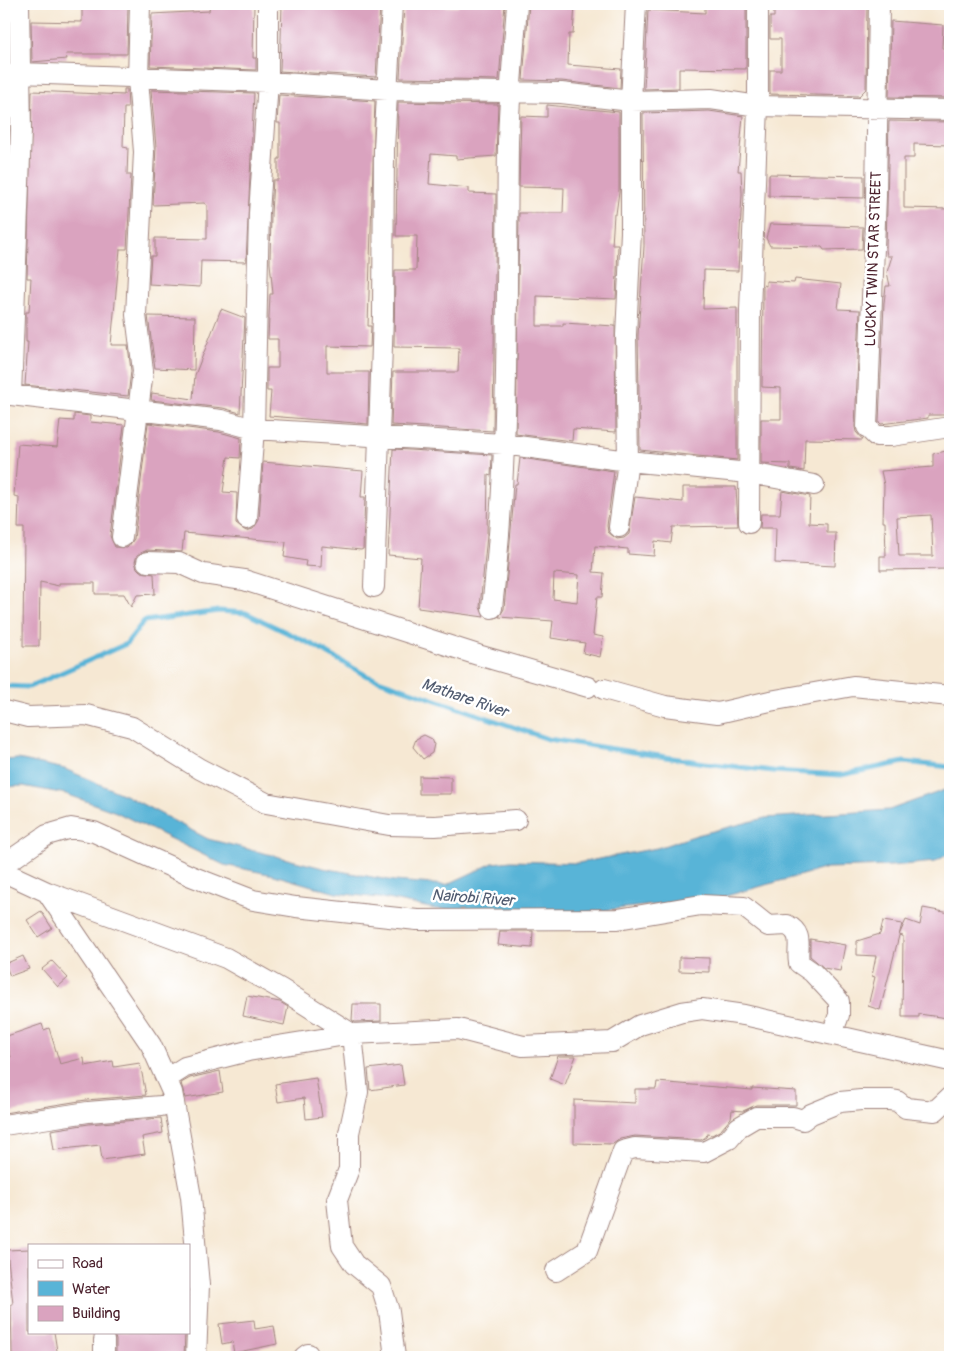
<svg xmlns="http://www.w3.org/2000/svg" width="954" height="1361" viewBox="0 0 954 1361" font-family="Pangolin,sans-serif">
  <style>
    .water { fill: #59b4d7; stroke: #526a81 }
    .lines { fill: none; stroke-linecap: round; stroke-linejoin: round }
    .stream { stroke: #59b4d7; stroke-width: 5 }
    .building { fill: #daa3bf; fill-rule: evenodd }
    .minor-casing { stroke: #a0847f; stroke-width: 22 }
    .minor { stroke: #fff; stroke-width: 20 }
    .labels { text-anchor: middle; stroke-width: 5; stroke-linejoin: round; paint-order: stroke }
    .street-label { font-size: 15px; fill: #4a1f2b; stroke: #fff }
    .water-label { font-size: 16px; font-style: italic; fill: #505b70; stroke: #fff }
  </style>
  <rect width="100%" height="100%" fill="#fff"/>
  <filter id="ink" filterUnits="userSpaceOnUse"><feTurbulence type="fractalNoise" baseFrequency=".02" numOctaves="2"/><feDisplacementMap in="SourceGraphic" scale="10" xChannelSelector="R" yChannelSelector="G"/><feConvolveMatrix kernelMatrix="1 2 1 2 8 2 1 2 1" color-interpolation-filters="sRGB"/></filter>
  <filter id="wash" filterUnits="userSpaceOnUse"><feTurbulence type="fractalNoise" baseFrequency=".0096" numOctaves="4" result="noise"/><feDisplacementMap in="SourceGraphic" scale="20" xChannelSelector="R" yChannelSelector="G"/><feGaussianBlur stdDeviation="1.12" result="paint"/><feColorMatrix in="noise" values="0 0 0 0 0 0 0 0 0 0 0 0 0 0 0 0 0 1.4 0 .05"/><feComposite in="paint" operator="in"/></filter>
  <g filter="url(#wash)">
    <rect width="100%" height="100%" fill="#f6e8d3"/>
    <path class="water" d="M18 759 65 769 127 796 208 839 323 868 394 881 446 885 493 863 511 861 578 863 657 848 697 835 765 818 889 810 950 788V853L935 862 891 866 827 868 719 898 579 913 435 909 388 899 336 893 274 875 224 865 116 812 66 794 23 786 4 787V760Z"/>
    <g class="lines">
      <path class="stream" d="M4 686 29 687 126 644 144 621 219 611 246 613 313 645 367 676 548 739 705 763 773 771 841 775 904 762 950 767"/>
    </g>
    <g id="blocks">
      <path class="building" d="M82 4H128L127 54H66L67 59 32 62 31 21 82 22Z
        M210 4H254L253 58H256V70L150 66 152 14 209 11Z
        M282 4H380L376 77 280 71Z
        M458 4H505L499 80 400 78 404 5 458 7Z
        M529 4H575L573 34H569L568 65 621 69 620 88 562 81 523 80Z
        M705 4H746V69L679 68V88L644 89 648 10 705 13Z
        M774 4H867L866 89 859 96 770 94V70H781V39H770V17H774Z
        M4 20H7L8 62 4 63Z
        M891 21 943 25 942 48 950 49V98L889 97Z
        M124 89H127L128 108H124L123 147 128 148 127 175H131L127 249H120L111 345H128L131 371 128 396 25 385 28 342H26V312H29L31 278H27L32 91 124 95Z
        M151 90 254 93 246 262 201 261 200 287 149 284 151 256H155V238L207 239V205L204 203 153 205 156 147Z
        M279 95 375 101 368 326H371L370 347 327 346V372H369L368 424 269 416 271 391H267V368H278V339H268L270 294H273L270 263 271 214 273 180H278V159H280V123H277Z
        M398 102 498 104 496 156 456 159V156L431 154 429 184 469 188V193L496 194 493 431 391 425 393 372H458L459 348 394 347 395 270H416L417 236H396Z
        M547 105 619 112V192L616 214H614L612 245H618L616 299 537 296V326H563V323L615 326 616 432 573 429 572 441 516 434 519 213H563L564 188 519 187 521 116 547 117Z
        M709 111 743 116 738 171H741L742 194 738 271 704 270 703 309 737 308V460L640 450 638 335 644 246 643 113Z
        M889 121 950 122V145L914 144V158H904V208L950 209V415H928V418L881 424 879 422 884 303 886 286H890L887 272 892 256H887L886 249Z
        M4 145H9L7 197H4Z
        M769 174 864 176V198L769 196Z
        M770 224 863 227 862 249 824 250 822 247 770 246 766 238Z
        M795 279 841 284 838 309 860 310 855 427 856 432 863 440 805 439 804 471 790 469V464L761 463V419H781V388L762 387 763 285 766 286V281L794 283Z
        M221 309 245 318 240 413 223 408 151 400 152 393 193 399 195 375Z
        M148 316 195 317 194 370 155 368Z
        M74 414 90 416V422L124 425 110 536 115 547 127 548 134 539 148 423 219 432 241 438 240 458 228 457 223 492 237 493 236 524 246 531 253 529 259 520 263 462 363 471 361 497H365L363 549 361 550 322 546 321 567 305 566 306 561 284 557 286 542 184 533 182 552 147 550 137 555 135 562 137 568 141 572 154 574 155 594 137 595 131 607 124 594H95V583H59V586L40 582 39 646H23L24 528H18L19 497 14 496 18 444 57 447 60 420 74 421Z
        M393 449 492 455 491 476 488 475 487 535 480 607 484 617 418 608 421 558 388 555Z
        M950 450V569L880 570V556H886L885 522H883L884 485 881 471 933 467V454ZM931 515 933 556H899L897 517Z
        M520 458 614 471 607 526 608 532 617 539 624 538 629 534 635 497 683 502V487H736L738 526 673 527 671 543 655 541 654 556 628 554V549L595 546 593 572 604 573 602 597H597L593 635 603 637 600 657 583 653 585 643 551 638 553 621 499 617 504 609 515 484H517ZM554 573 579 575 577 602 553 599Z
        M782 491 810 496 809 523 827 524V533H836L835 566 775 563 776 528H760L761 514H780Z
        M424 735 432 739 434 744 432 753 423 759 413 747 416 739Z
        M419 776 451 777V794H419Z
        M923 908 950 913V992L947 1018 919 1014V1017H902L903 936 899 935 906 920 920 925Z
        M41 911 52 928 38 937 27 920Z
        M883 921 902 924 880 1010 868 1006 875 977 872 976 876 956 857 955V941L880 934Z
        M500 931H533L532 948 498 945Z
        M810 939 845 945 840 971 824 968 810 956Z
        M23 956 29 969 10 976 5 964Z
        M679 957 709 958V972L679 971Z
        M52 961 68 978 58 987 42 969Z
        M247 996 280 1002 288 1007 284 1025 243 1016Z
        M353 1004H381V1021L355 1022 352 1020Z
        M42 1024 44 1030 49 1028 60 1064 84 1058 85 1066 113 1061 114 1067 140 1063 146 1095 86 1100 4 1113V1058L11 1057 4 1037Z
        M558 1056H576L565 1085 550 1079Z
        M401 1065 404 1085 370 1090 368 1069Z
        M220 1071 223 1092 185 1098 181 1083 190 1078Z
        M316 1078 322 1117 306 1119 304 1098 278 1102 275 1084Z
        M657 1082 752 1090V1088L796 1091V1105H756L743 1111 732 1110 731 1118 721 1130 712 1135 707 1134 706 1137 701 1140 635 1136 620 1139 613 1144 574 1143V1100L635 1103V1089H656Z
        M161 1118 163 1133 142 1137 145 1154 102 1160 100 1145 54 1150 51 1130 89 1124Z
        M29 1249V1332H54L58 1357H14L12 1353 11 1304H13L7 1250Z
        M254 1320 255 1329 274 1326 277 1344 234 1353 232 1342 222 1344 219 1324Z
        M113 1332H185L184 1357H116V1340Z"/>
    </g>
  </g>
  <g filter="url(#ink)">
    <use href="#blocks" fill-opacity="0" stroke="#a0847f" stroke-width="1"/>
    <g class="lines">
      <defs>
        <path id="minor" d="M879 4 876 196 867 427 876 436H891L950 427
          M4 75 19 73 268 82 387 90 561 93 631 101 711 99 758 106 950 110
          M4 395H11L21 130 19 4
          M11 395 221 420 254 429 503 444 628 461 749 473 814 485
          M247 519 254 429 259 213 268 82V4
          M749 523 750 310 758 106V4
          M619 527 628 461 626 335 631 232V101L636 4
          M122 537 143 371 136 315 144 152 138 79 140 4
          M147 562 179 563 203 574 244 580 478 655 588 687
          M374 587 383 315 384 149 392 4
          M492 608C510 454 506 298 508 143 509 97 514 50 517 4
          M604 689 665 706 718 713 770 701 853 686 950 696
          M4 711 28 717 86 715 132 727 200 769 266 803 389 825 435 826 516 820
          M4 861 15 857 47 835 71 828 94 832 191 876 253 900 296 907 417 920 618 919 701 905 744 907 768 926 787 925C805 934 796 948 799 963L812 972 839 1001V1015L832 1034
          M4 872 47 892 226 958 281 989 352 1034 458 1029 523 1046 612 1042 640 1025 682 1012 702 1009 744 1015 950 1061
          M47 892 151 1045 172 1092 191 1197 199 1285 196 1357
          M166 1079 185 1067 248 1051 352 1034 358 1092 349 1133V1169L337 1200 342 1246 354 1264 381 1286 389 1311 395 1357
          M4 1125 88 1112 161 1106 174 1102
          M556 1271 587 1251 623 1151 635 1148 704 1152 729 1139 739 1127 756 1117H793L803 1120 811 1114 840 1102 861 1100H890L897 1101 906 1108 935 1111 950 1097
          M104 1340V1357
          M304 1357 308 1354"/>
      </defs>
      <use href="#minor" class="minor-casing"/>
      <use href="#minor" class="minor"/>
    </g>
  </g>
  <g class="labels">
    <g class="street-label">
      <text transform="translate(873 259) rotate(-88)" y="5">LUCKY TWIN STAR STREET</text>
    </g>
    <g class="water-label">
      <text transform="translate(465 697) rotate(19)" y="6">Mathare River</text>
      <text transform="translate(473 897) rotate(4)" y="6">Nairobi River</text>
    </g>
  </g>
  <rect width="954" height="1361" fill="none" stroke="#fff" stroke-width="20"/>
  <rect x="28" y="1244" width="162" height="90" fill="#ffffff" stroke="#b7a5aa"/>
  <rect x="38" y="1260" width="25" height="8" fill="#ffffff" stroke="#b7a5aa"/>
  <text x="72" y="1268" font-size="15" fill="#4a1f2b">Road</text>
  <rect x="38" y="1281" width="25" height="15" fill="#59b4d7" stroke="#b7a5aa"/>
  <text x="72" y="1294" font-size="15" fill="#4a1f2b">Water</text>
  <rect x="38" y="1306" width="25" height="15" fill="#daa3bf" stroke="#b7a5aa"/>
  <text x="72" y="1318" font-size="15" fill="#4a1f2b">Building</text>
</svg>
